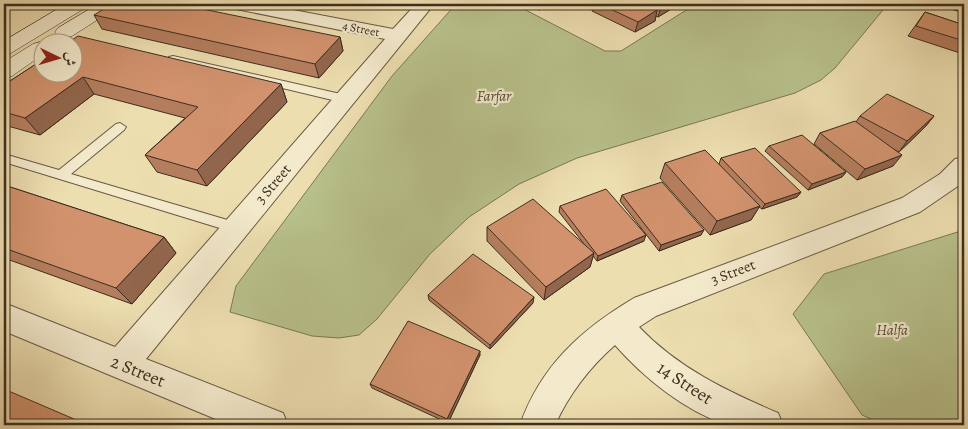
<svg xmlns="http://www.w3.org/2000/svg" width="968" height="429" viewBox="0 0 968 429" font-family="Alegreya,Amiri,serif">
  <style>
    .green { fill: #b8c18b; stroke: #7a7856 }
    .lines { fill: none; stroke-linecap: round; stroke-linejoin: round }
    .lane-casing { stroke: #685a44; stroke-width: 2 }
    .street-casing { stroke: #685a44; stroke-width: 2 }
    .secondary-casing { stroke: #3c2e20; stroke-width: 1 }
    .lane { fill: #f3eacc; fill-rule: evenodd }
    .street { fill: #f3eacc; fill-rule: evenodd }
    .secondary { fill: #f3eacc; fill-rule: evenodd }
    .wall { fill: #b47e5e; stroke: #3c2e20 }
    .shaded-wall { fill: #92664c; stroke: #3c2e20 }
    .building { fill: #d1926d; stroke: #3c2e20 }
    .labels { text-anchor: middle; stroke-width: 4.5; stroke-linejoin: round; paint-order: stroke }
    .far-street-label { font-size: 12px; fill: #3c2e20; stroke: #f3eacc }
    .park-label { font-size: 15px; font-style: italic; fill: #554b35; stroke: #f3eacc }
    .street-label { font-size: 15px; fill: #3c2e20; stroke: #f3eacc }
    .near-street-label { font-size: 18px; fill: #3c2e20; stroke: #f3eacc }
  </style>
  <rect width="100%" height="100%" fill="#eddeb0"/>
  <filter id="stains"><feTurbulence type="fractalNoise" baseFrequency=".004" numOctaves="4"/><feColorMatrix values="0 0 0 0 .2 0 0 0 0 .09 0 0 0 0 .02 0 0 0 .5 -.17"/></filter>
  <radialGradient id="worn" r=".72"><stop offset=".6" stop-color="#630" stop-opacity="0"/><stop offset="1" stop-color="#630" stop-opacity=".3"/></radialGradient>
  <path class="green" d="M456 4H514L605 51H621L696 4H888L835 68 821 80 795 93 577 158 519 184 469 217 430 254 377 319 359 335 339 338 312 336 230 312 236 286 392 76Z
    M964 230V425H885L862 415 793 314 824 274Z"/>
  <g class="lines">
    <defs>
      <path id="lane" d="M173 56 345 95 351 99 345 103 169 61 168 59 169 57Z
        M120 123 126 127 124 130 71 174 241 224 243 228 241 232 236 233 4 162V154L59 170 116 124Z"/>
      <path id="street" d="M227 4H262L393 29 416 4H434L146 359 283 413 288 425H230L4 331V303L115 347 385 39 236 9 230 8Z
        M964 157V180L958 186 920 212 656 316 639 327C678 368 727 391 778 413L783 425C769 425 737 428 725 424 685 411 643 377 615 345 589 368 569 394 555 425H520C541 365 582 329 634 298L902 198 940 174 955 159Z"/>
      <path id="secondary" d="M66 4H88L85 8 11 53 4 55V41Z
        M98 4H119L116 8 72 36 65 38 58 36 55 32 58 28Z
        M40 42 42 43V55L12 76 4 77V62L33 44Z"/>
    </defs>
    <use href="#lane" class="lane-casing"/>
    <use href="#street" class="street-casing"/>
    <use href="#secondary" class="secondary-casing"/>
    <use href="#lane" class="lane"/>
    <use href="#street" class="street"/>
    <use href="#secondary" class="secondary"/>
  </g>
  <path class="wall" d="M373 4H388L386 6Z
    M527 4H553L539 10Z
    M594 4H677L676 6 658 17 656 16 655 21 635 32 592 11Z
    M934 4H964V13Z
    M925 12 964 25V52L963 54 908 36Z
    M94 15 340 37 343 51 319 78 102 29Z
    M42 60 281 84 287 102 207 186 157 172 145 155 185 118 94 94 40 135 4 125V85Z
    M860 116H934L925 127 899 152 893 149V166L857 180 814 144 820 133 856 122Z
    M769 146 846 172 842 177 808 190 765 151Z
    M721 158 801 192 797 197 762 209 759 207 751 220 710 235 660 178 665 163 719 164Z
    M4 185 164 237 176 253 132 304 4 258Z
    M622 195 701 235 659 251 620 201Z
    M560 206 644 241 597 261 593 256 590 267 544 300 487 241V227L584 244 559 212Z
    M428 295 533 303 490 349 429 300Z
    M480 355 448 423 372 388 370 384Z"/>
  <path class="shaded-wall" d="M539 4H553L539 10Z
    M666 4H677L676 6 658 17 661 7Z
    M657 10 655 21 635 32 638 22Z
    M340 37 343 51 319 78 315 64Z
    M83 77 94 94 40 135 25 118Z
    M281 84 287 102 207 186 197 170Z
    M934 116 925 127 899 152 907 141Z
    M902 155 893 166 857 180 865 169Z
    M846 172 842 177 808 190 812 184Z
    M801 192 797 197 762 209 765 204Z
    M760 206 751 220 710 235 717 221Z
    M704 230 701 235 659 251 661 245Z
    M646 235 644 241 597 261 598 256Z
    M164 237 176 253 132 304 116 288Z
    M594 253 590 267 544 300 546 287Z
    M534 297 533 303 490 349V345Z
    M480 351V355L448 423 447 419Z"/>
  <path class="building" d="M112 4H178L340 37 315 64 94 15Z
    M600 4H644L657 10 638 22Z
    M654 4H666L661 7Z
    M925 12 964 25V41L916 26Z
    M78 36 281 84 197 170 145 155 198 107 83 77 25 118 4 112V85L42 60V72H72V42H69Z
    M887 94 934 116 907 141 860 116Z
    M855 121 902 155 865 169 820 133Z
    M802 135 846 172 812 184 769 146Z
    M755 148 801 192 765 204 721 158Z
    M705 150 760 206 717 221 665 163Z
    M662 182 704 230 661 245 622 195Z
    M4 185 164 237 116 288 4 248Z
    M606 189 646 235 598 256 560 206Z
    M533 199 594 253 546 287 487 227Z
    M473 254 534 297 490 345 428 295Z
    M408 321 480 351 447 419 370 384Z
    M4 389 88 425H4Z"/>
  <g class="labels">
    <g class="far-street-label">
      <text transform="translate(361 29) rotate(11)" y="4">4 Street</text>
    </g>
    <g class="park-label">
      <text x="494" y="101">Farfar</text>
      <text x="892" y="335">Halfa</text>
    </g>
    <g class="street-label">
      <text transform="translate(273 184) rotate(-50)" y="5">3 Street</text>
      <text transform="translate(733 272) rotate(-21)" y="5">3 Street</text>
    </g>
    <g class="near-street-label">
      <text transform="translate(138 371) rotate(22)" y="6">2 Street</text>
      <text transform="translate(685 383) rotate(33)" y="6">14 Street</text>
    </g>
  </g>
  <rect width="968" height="429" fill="none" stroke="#eddeb0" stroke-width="20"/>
  <rect x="5" y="5" width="958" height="419" fill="none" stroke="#3c2e20" stroke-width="2.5"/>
  <rect x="10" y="10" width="948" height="409" fill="none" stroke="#3c2e20"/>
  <g transform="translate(58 58) rotate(95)"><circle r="24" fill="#f3eacc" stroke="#aa9f87"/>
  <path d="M0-4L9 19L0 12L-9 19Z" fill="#8f2418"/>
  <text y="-8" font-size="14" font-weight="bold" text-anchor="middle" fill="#3c2e20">ش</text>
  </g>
  <rect width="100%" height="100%" filter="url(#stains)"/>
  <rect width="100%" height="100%" fill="url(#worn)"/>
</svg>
